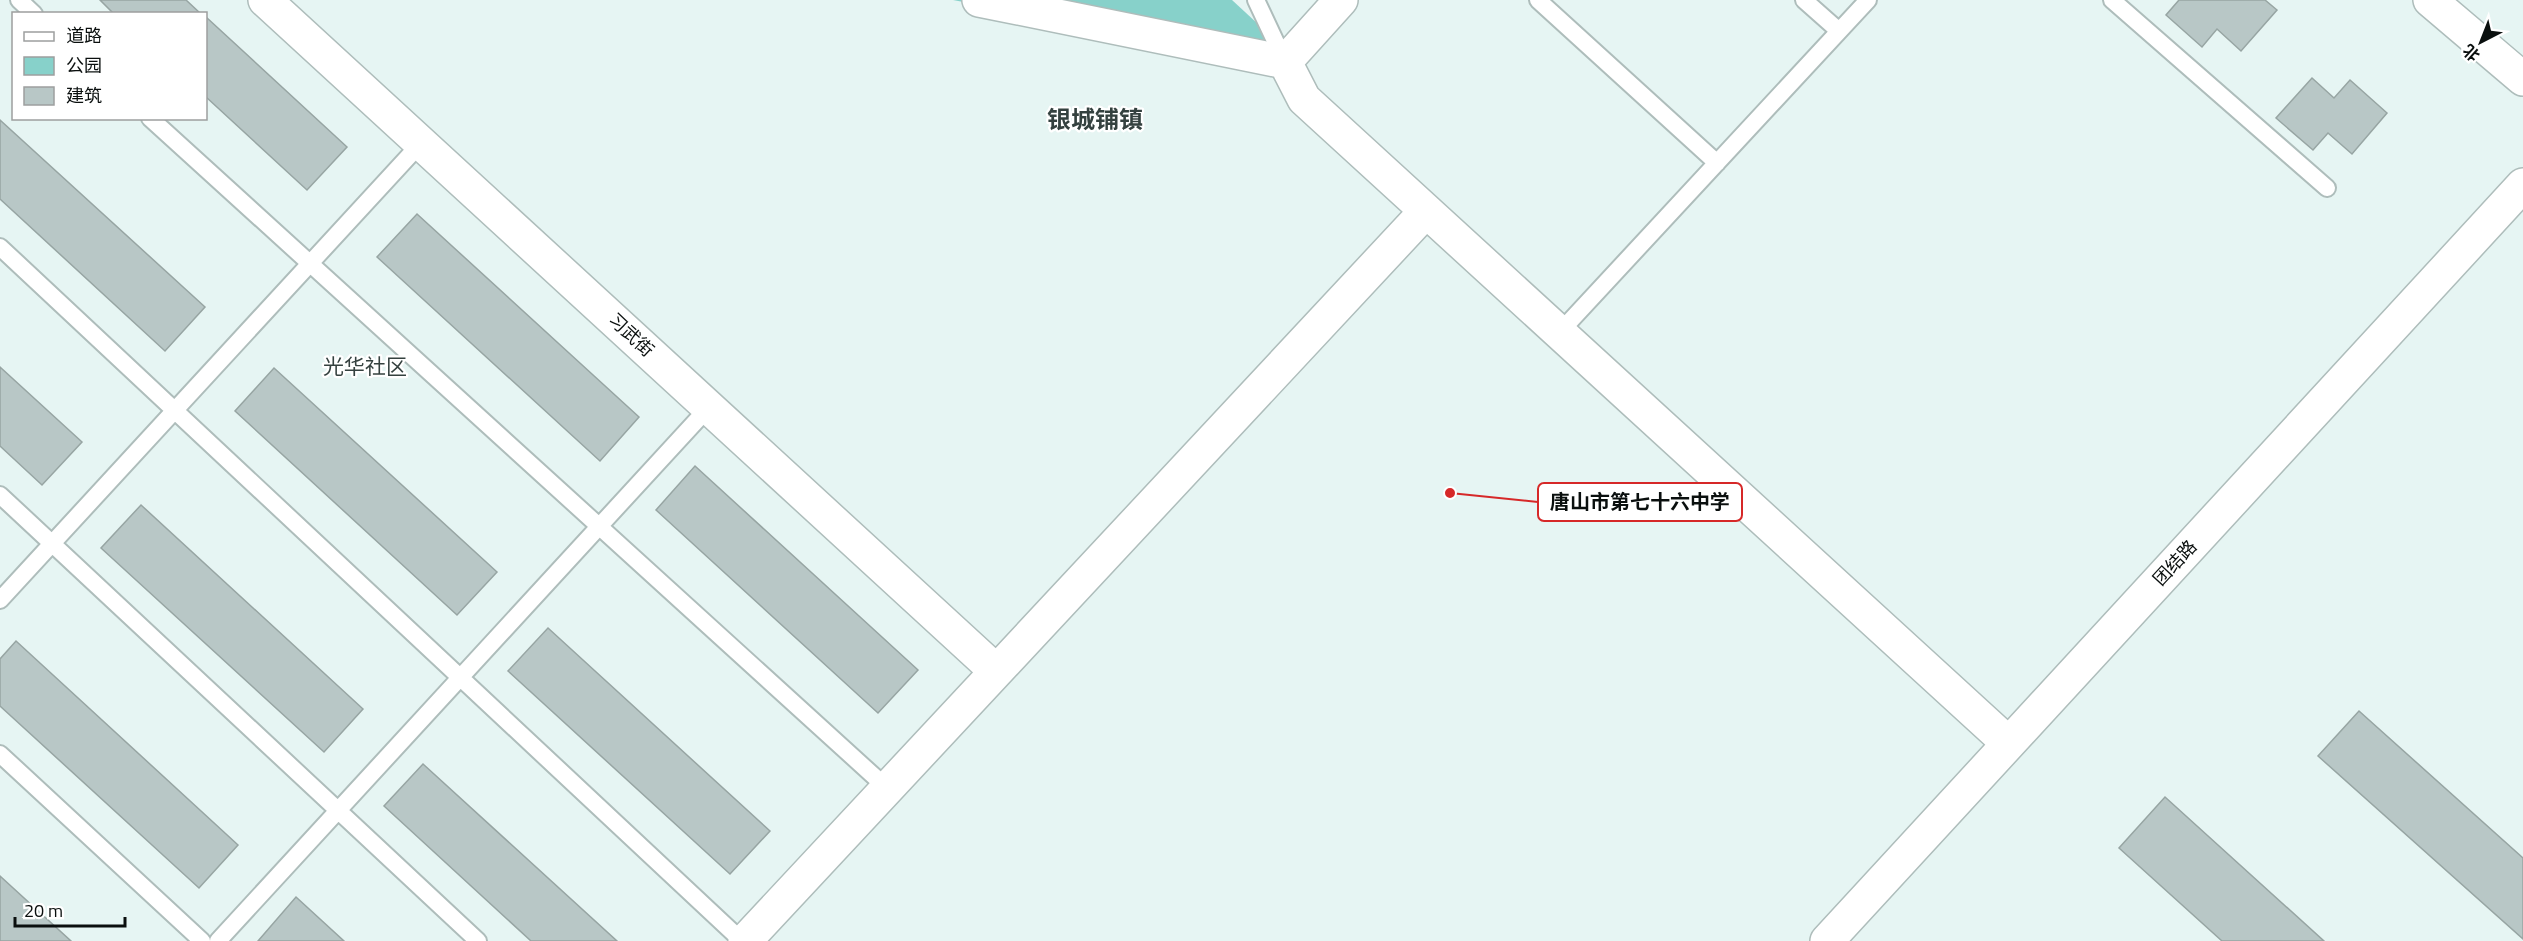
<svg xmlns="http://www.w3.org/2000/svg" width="2523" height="941" viewBox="0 0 2523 941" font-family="'Titillium Web','Noto Sans SC',sans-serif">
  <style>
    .green { fill: #87d1ca }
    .building { fill: #b8c7c6; stroke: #97a5a3; stroke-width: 1.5 }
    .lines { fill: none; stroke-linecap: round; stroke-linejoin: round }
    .lane-casing { stroke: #aebdbb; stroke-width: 20 }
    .street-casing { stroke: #aebdbb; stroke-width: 36 }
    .secondary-casing { stroke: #aebdbb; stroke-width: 36 }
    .lane { stroke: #fff; stroke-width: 16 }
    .street { stroke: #fff; stroke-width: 33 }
    .secondary { stroke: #fff; stroke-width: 33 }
    .labels { text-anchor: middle; stroke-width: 4.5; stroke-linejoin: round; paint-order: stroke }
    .street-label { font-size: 18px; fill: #0a0f0e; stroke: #fff }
    .quarter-label { font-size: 21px; fill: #34413f; stroke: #fff }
    .district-label { font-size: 24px; font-weight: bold; fill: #34413f; stroke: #fff }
    .leader { fill: none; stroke: #d62828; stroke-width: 2 }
    .callout-dot { fill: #d62828; stroke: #fff; stroke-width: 2 }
    .callout { fill: #fff; stroke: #d62828; stroke-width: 2 }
    .callout-label { font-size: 20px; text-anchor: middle; font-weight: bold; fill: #0a0f0e }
  </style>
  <rect width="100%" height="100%" fill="#e6f5f3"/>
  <path class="green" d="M953 0H1232L1272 37 1257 58Z"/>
  <path class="building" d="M100 0H186L201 14H114Z
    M2179 0H2265L2277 10 2241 51 2217 29 2202 47 2166 15Z
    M206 17 347 147 307 190 206 97Z
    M2312 78 2334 98 2350 80 2387 113 2352 154 2328 133 2313 150 2276 118Z
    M0 120 205 307 165 351 0 199Z
    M417 214 639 417 600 461 377 257Z
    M0 367 82 442 42 485 0 446Z
    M274 368 497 572 457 615 235 411Z
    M695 466 918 670 878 713 656 510Z
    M141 505 363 709 324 752 101 548Z
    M548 628 770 831 730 874 508 671Z
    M16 641 238 845 199 888 0 706V659Z
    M2359 711 2523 858V939L2318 756Z
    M423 764 617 941H531L384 806Z
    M2165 797 2324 941H2222L2119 848Z
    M0 876 71 941H0Z
    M296 897 344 941H258Z"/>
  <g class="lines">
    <defs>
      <path id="lane" d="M19 0 34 14
        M1256 0 1285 62
        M1538 0 1717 163
        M1804 0 1839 31
        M2112 0 2327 188
        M150 118 887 788
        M0 247 742 941
        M1559 333 1868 0
        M0 495 478 941
        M0 600 421 143
        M0 754 202 941
        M218 941 709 407"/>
      <path id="street" d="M265 0 996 671
        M979 0 1285 62 1341 0
        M1285 62 1304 99 2008 743
        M745 941 1426 211"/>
      <path id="secondary" d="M2430 0 2523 79
        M1827 941 2523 185"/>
    </defs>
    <use href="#lane" class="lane-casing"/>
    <use href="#street" class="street-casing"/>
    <use href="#secondary" class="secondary-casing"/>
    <use href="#lane" class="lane"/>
    <use href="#street" class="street"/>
    <use href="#secondary" class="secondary"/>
  </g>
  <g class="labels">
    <g class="street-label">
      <text transform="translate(631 335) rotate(43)" y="6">习武街</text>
      <text transform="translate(2175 563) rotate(-47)" y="6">团结路</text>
    </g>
    <g class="quarter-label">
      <text x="365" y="374">光华社区</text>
    </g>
    <g class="district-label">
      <text x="1095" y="128">银城铺镇</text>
    </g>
  </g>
  <path class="leader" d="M1450 493L1538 502"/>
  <circle class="callout-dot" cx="1450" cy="493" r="6"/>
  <rect class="callout" x="1538" y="483" width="204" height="38" rx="6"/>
  <g class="callout-label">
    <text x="1640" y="509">唐山市第七十六中学</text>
  </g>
  <rect x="12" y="12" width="195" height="108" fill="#ffffff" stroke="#9d9f9f" stroke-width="1.5"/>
  <rect x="24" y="32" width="30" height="9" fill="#ffffff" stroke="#9d9f9f" stroke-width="1.5"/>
  <text x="66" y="42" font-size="18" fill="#0a0f0e">道路</text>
  <rect x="24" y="57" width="30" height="18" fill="#87d1ca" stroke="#9d9f9f" stroke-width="1.5"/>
  <text x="66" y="72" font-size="18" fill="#0a0f0e">公园</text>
  <rect x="24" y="87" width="30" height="18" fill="#b8c7c6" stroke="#9d9f9f" stroke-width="1.5"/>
  <text x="66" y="102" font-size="18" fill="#0a0f0e">建筑</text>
  <g transform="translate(2481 42) rotate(222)" stroke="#ffffff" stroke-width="4.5" paint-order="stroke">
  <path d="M0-4.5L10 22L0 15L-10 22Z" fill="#0a0f0e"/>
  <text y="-9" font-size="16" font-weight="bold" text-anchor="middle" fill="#0a0f0e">北</text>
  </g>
  <path d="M15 917v9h110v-9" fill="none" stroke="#0a0f0e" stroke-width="3"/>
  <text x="24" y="917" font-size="18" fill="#0a0f0e" stroke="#ffffff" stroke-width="4.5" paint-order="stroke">20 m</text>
</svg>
